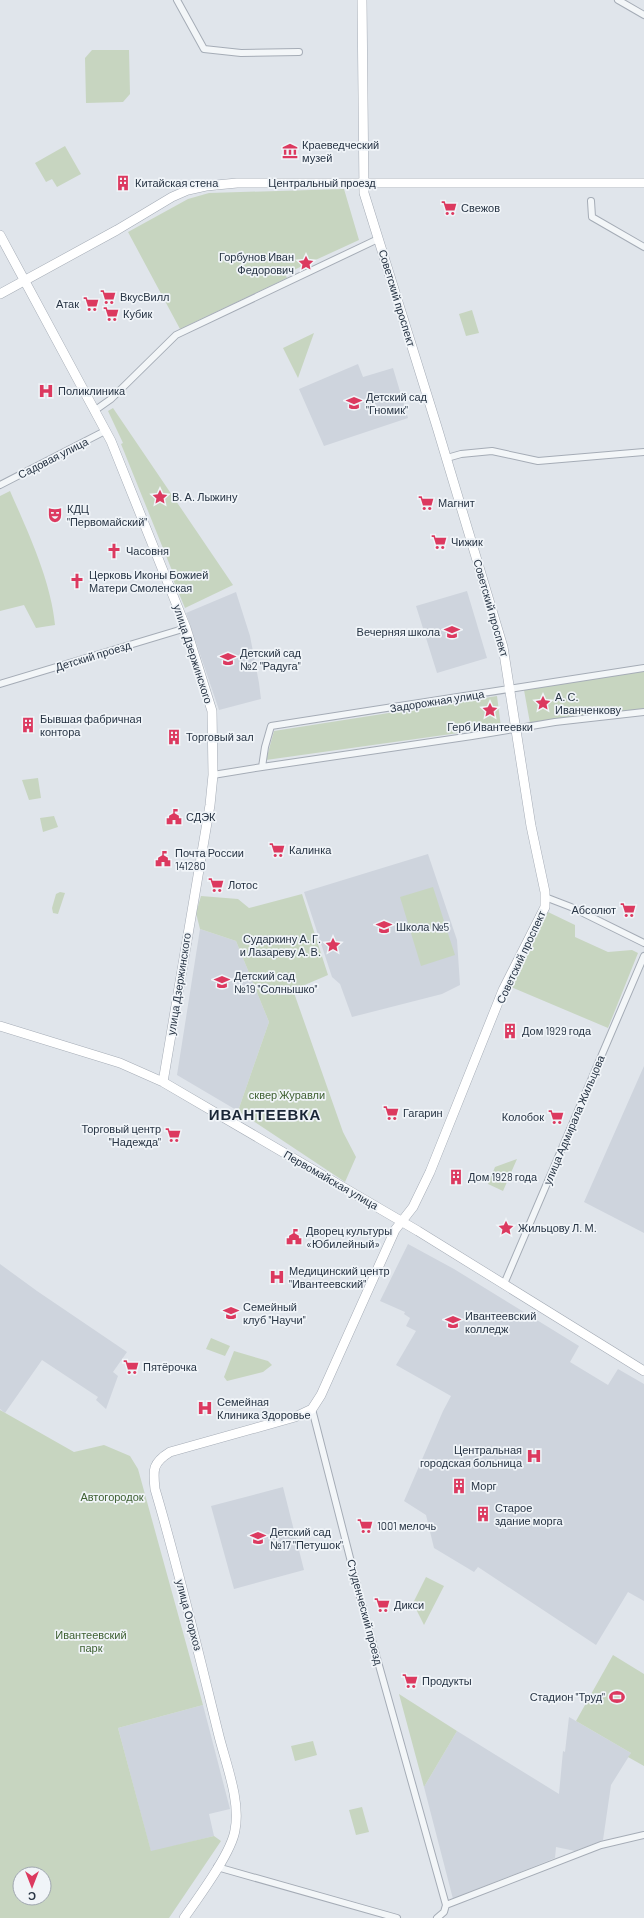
<svg xmlns="http://www.w3.org/2000/svg" width="644" height="1918" viewBox="0 0 644 1918" font-family="Barlow,sans-serif">
  <style>
    .built { fill: #ced4dd }
    .green { fill: #c7d5c0; fill-rule: evenodd }
    .lines { fill: none; stroke-linecap: round; stroke-linejoin: round }
    .street-casing { stroke: #a5acb6; stroke-width: 8 }
    .secondary-casing { stroke: #a5acb6; stroke-width: 10 }
    .street { stroke: #f3f6f8; stroke-width: 6 }
    .secondary { stroke: #fff; stroke-width: 9 }
    .labels { text-anchor: middle; stroke-width: 3.5; stroke-linejoin: round; paint-order: stroke }
    .poi-label { font-size: 11px; fill: #273444; stroke: #f0f4f8; text-anchor: start }
    .street-label { font-size: 11px; fill: #273444; stroke: #f0f4f8 }
    .park-label { font-size: 11px; fill: #3f6133; stroke: #f0f4f8 }
    .district-label { font-size: 15px; font-weight: bold; letter-spacing: 1px; fill: #192535; stroke: #f0f4f8 }
  </style>
  <rect width="100%" height="100%" fill="#e0e5eb"/>
  <path class="built" d="M358 364 363 377 393 368 408 418 324 446 299 389Z
    M467 591 487 658 437 673 416 606Z
    M236 592 250 636 259 683 261 699 219 710 186 613Z
    M428 854 457 940 460 985 442 994 352 1017 340 984 332 977 304 892Z
    M200 929 236 941 269 1022 238 1111 177 1075Z
    M644 1066V1233L584 1202Z
    M408 1244 454 1269 579 1346 570 1362 608 1385 618 1369 644 1384V1601L628 1592 596 1645 478 1567 474 1572 434 1548 426 1515 404 1501 443 1411 451 1396 396 1365 416 1331 406 1326 410 1318 404 1314 405 1312 380 1301Z
    M0 1264 37 1291 127 1352 113 1372 118 1376 106 1409 96 1400 98 1397 42 1360 5 1413 0 1409Z
    M283 1487 304 1570 234 1589 211 1506Z
    M203 1705 230 1809 209 1814 214 1836 151 1852 118 1728Z
    M569 1717 631 1753 611 1785 603 1840 575 1851 556 1847 555 1858 453 1899 424 1787 457 1731 559 1794 563 1751 565 1752Z"/>
  <path class="green" d="M92 50H129L130 94 123 102 86 103 85 58Z
    M65 146 81 174 57 187 52 179 46 182 35 163Z
    M344 189 359 240 285 274 287 278 180 329 128 232 188 199 209 193Z
    M472 310 479 333 466 336 459 314Z
    M314 333 298 378 283 348Z
    M113 408 233 585 185 608 172 577 173 573 121 444 123 443 108 411Z
    M10 491C28 532 51 581 55 625L36 628 24 605 0 611V496Z
    M644 667V711L568 717 530 723 524 690 575 678Z
    M497 696 501 727 266 760 274 731Z
    M38 778 41 798 29 800 22 780Z
    M54 816 58 827 43 832 40 818Z
    M433 887 455 955 421 966 400 897Z
    M60 892 65 893 58 914 53 913 52 908 56 894Z
    M302 894 328 975 293 990 343 1132 356 1157 345 1182 238 1111 269 1022 236 941 200 929 196 913 201 896 238 899 249 908Z
    M548 912 575 925V937L608 952 632 950 638 953 608 1028 511 987Z
    M517 1159 503 1191 488 1184 495 1167Z
    M211 1338 230 1346 225 1356 206 1349Z
    M234 1351 268 1361 272 1365 263 1372 227 1381 224 1377Z
    M0 1410 74 1452 104 1445 130 1456 138 1469 203 1705 118 1728 151 1851 214 1836 221 1841 169 1918H0ZM20 1874H44V1898H20Z
    M426 1577 444 1586 424 1625 413 1603Z
    M613 1655 644 1674V1766L628 1757 631 1753 576 1721Z
    M399 1694 457 1731 424 1787Z
    M313 1741 317 1755 295 1761 291 1746Z
    M362 1807 369 1832 356 1835 349 1810Z"/>
  <g class="lines">
    <defs>
      <path id="street" d="M177 0 204 49 241 53 299 52
        M618 0 644 15
        M591 201 592 217 644 247
        M94 411 111 399 176 335 378 239
        M447 458 461 454 492 451 538 461 644 452
        M0 485 105 431
        M0 684 186 628
        M262 767 472 736 555 722 644 712
        M213 775 262 767 265 747 271 726 644 668
        M545 897 571 907 644 943
        M504 1284 644 956
        M312 1409 361 1601 446 1905 444 1912 437 1918
        M217 1867 397 1918
        M446 1905 601 1845 644 1835"/>
      <path id="secondary" d="M0 235 111 441 186 628 212 711 213 775 210 805 163 1082
        M0 294 117 230 172 197 188 190 206 186 237 183H644
        M0 1026 120 1063 163 1082 418 1231 644 1371
        M184 1918C198 1898 232 1852 235 1830 241 1800 225 1762 218 1732 198 1651 179 1570 155 1489 153 1470 152 1463 170 1452L295 1417 312 1409 321 1395 395 1230 413 1207 430 1172 503 990 545 907V892L531 826 503 647 437 427 364 193 362 0"/>
    </defs>
    <use href="#street" class="street-casing"/>
    <use href="#secondary" class="secondary-casing"/>
    <use href="#street" class="street"/>
    <use href="#secondary" class="secondary"/>
  </g>
  <defs>
    <symbol id="museum-bare" viewBox="-9 -9 18 18"><path d="M0-6L6-3V-2H-6V-3ZM-5-1h2V3h-2ZM-1-1h2V3h-2ZM3-1h2V3H3ZM-6 4H6V6H-6Z" fill="#dc395f" stroke="#f0f4f8" stroke-width="2.5" paint-order="stroke"/></symbol>
    <symbol id="building-bare" viewBox="-9 -9 18 18"><path d="M-4-6H4V6H1V3H-1V6H-4ZM-2.5-4.3h1.7v1.8h-1.7ZM.8-4.3h1.7v1.8H.8ZM-2.5-1h1.7V.8h-1.7ZM.8-1h1.7V.8H.8Z" fill="#dc395f" stroke="#f0f4f8" stroke-width="2.5" paint-order="stroke"/></symbol>
    <symbol id="supermarket-bare" viewBox="-9 -9 18 18"><path d="M-6-5.5h2.5l.6 2H6L4.5 2H-2.5L-4.4-4H-6ZM-1.5 3.2a1.3 1.3 0 1 0 .1 0ZM3 3.2a1.3 1.3 0 1 0 .1 0Z" fill="#dc395f" stroke="#f0f4f8" stroke-width="2.5" paint-order="stroke"/></symbol>
    <symbol id="sight-bare" viewBox="-9 -9 18 18"><path d="M0-6L1.8-2.2L6-1.7L2.9 1.2L3.7 5.4L0 3.3L-3.7 5.4L-2.9 1.2L-6-1.7L-1.8-2.2Z" fill="#dc395f" stroke="#f0f4f8" stroke-width="2.5" paint-order="stroke"/></symbol>
    <symbol id="hospital-bare" viewBox="-9 -9 18 18"><path d="M-5-5h3v3.5h4V-5h3V5h-3V1.5h-4V5h-3Z" fill="#dc395f" stroke="#f0f4f8" stroke-width="2.5" paint-order="stroke"/></symbol>
    <symbol id="school-bare" viewBox="-9 -9 18 18"><path d="M0-5L7-2L0 1L-7-2ZM-4 1L0 2.5L4 1V4Q0 6-4 4Z" fill="#dc395f" stroke="#f0f4f8" stroke-width="2.5" paint-order="stroke"/></symbol>
    <symbol id="theatre-bare" viewBox="-9 -9 18 18"><path d="M-5-5.5Q0-4 5-5.5V0Q5 5 0 6Q-5 5-5 0ZM-3.3-2.5H-1v1.5H-3.3ZM1-2.5H3.3v1.5H1ZM-2.8 1Q0 5.5 2.8 1Z" fill="#dc395f" stroke="#f0f4f8" stroke-width="2.5" paint-order="stroke"/></symbol>
    <symbol id="church-bare" viewBox="-9 -9 18 18"><path d="M-1.2-6h2.4v3.5h3.3v2.4h-3.3V6h-2.4V-.1h-3.3v-2.4h3.3Z" fill="#dc395f" stroke="#f0f4f8" stroke-width="2.5" paint-order="stroke"/></symbol>
    <symbol id="civic-bare" viewBox="-9 -9 18 18"><path d="M-.6-6.5H3V-4.5H.6V-3L4-1V1h2V6H-6V1h2V-1L-.6-3ZM-1.2 2.5V6h2.4V2.5Z" fill="#dc395f" stroke="#f0f4f8" stroke-width="2.5" paint-order="stroke"/></symbol>
    <symbol id="university-bare" viewBox="-9 -9 18 18"><path d="M0-5L7-2L0 1L-7-2ZM-4 1L0 2.5L4 1V4Q0 6-4 4Z" fill="#dc395f" stroke="#f0f4f8" stroke-width="2.5" paint-order="stroke"/></symbol>
    <symbol id="stadium-bare" viewBox="-9 -9 18 18"><path d="M0-5a6.5 5 0 1 0 0 10a6.5 5 0 1 0 0-10ZM-3.5-1.8h7v3.6h-7Z" fill="#dc395f" stroke="#f0f4f8" stroke-width="2.5" paint-order="stroke"/></symbol>
  </defs>
  <g fill-rule="evenodd">
    <use href="#museum-bare" x="279" y="140" width="22" height="22"/>
    <use href="#building-bare" x="112" y="172" width="22" height="22"/>
    <use href="#supermarket-bare" x="438" y="197" width="22" height="22"/>
    <use href="#sight-bare" x="295" y="252" width="22" height="22"/>
    <use href="#supermarket-bare" x="97" y="286" width="22" height="22"/>
    <use href="#supermarket-bare" x="80" y="293" width="22" height="22"/>
    <use href="#supermarket-bare" x="100" y="303" width="22" height="22"/>
    <use href="#hospital-bare" x="35" y="380" width="22" height="22"/>
    <use href="#school-bare" x="343" y="392" width="22" height="22"/>
    <use href="#sight-bare" x="149" y="486" width="22" height="22"/>
    <use href="#supermarket-bare" x="415" y="492" width="22" height="22"/>
    <use href="#theatre-bare" x="44" y="504" width="22" height="22"/>
    <use href="#supermarket-bare" x="428" y="531" width="22" height="22"/>
    <use href="#church-bare" x="103" y="540" width="22" height="22"/>
    <use href="#church-bare" x="66" y="570" width="22" height="22"/>
    <use href="#school-bare" x="441" y="621" width="22" height="22"/>
    <use href="#school-bare" x="217" y="648" width="22" height="22"/>
    <use href="#sight-bare" x="532" y="692" width="22" height="22"/>
    <use href="#sight-bare" x="479" y="699" width="22" height="22"/>
    <use href="#building-bare" x="17" y="714" width="22" height="22"/>
    <use href="#building-bare" x="163" y="726" width="22" height="22"/>
    <use href="#civic-bare" x="163" y="806" width="22" height="22"/>
    <use href="#supermarket-bare" x="266" y="839" width="22" height="22"/>
    <use href="#civic-bare" x="152" y="848" width="22" height="22"/>
    <use href="#supermarket-bare" x="205" y="874" width="22" height="22"/>
    <use href="#supermarket-bare" x="617" y="899" width="22" height="22"/>
    <use href="#school-bare" x="373" y="916" width="22" height="22"/>
    <use href="#sight-bare" x="322" y="934" width="22" height="22"/>
    <use href="#school-bare" x="211" y="971" width="22" height="22"/>
    <use href="#building-bare" x="499" y="1020" width="22" height="22"/>
    <use href="#supermarket-bare" x="380" y="1102" width="22" height="22"/>
    <use href="#supermarket-bare" x="545" y="1106" width="22" height="22"/>
    <use href="#supermarket-bare" x="162" y="1124" width="22" height="22"/>
    <use href="#building-bare" x="445" y="1166" width="22" height="22"/>
    <use href="#sight-bare" x="495" y="1217" width="22" height="22"/>
    <use href="#civic-bare" x="283" y="1226" width="22" height="22"/>
    <use href="#hospital-bare" x="266" y="1266" width="22" height="22"/>
    <use href="#school-bare" x="220" y="1302" width="22" height="22"/>
    <use href="#university-bare" x="442" y="1311" width="22" height="22"/>
    <use href="#supermarket-bare" x="120" y="1356" width="22" height="22"/>
    <use href="#hospital-bare" x="194" y="1397" width="22" height="22"/>
    <use href="#hospital-bare" x="523" y="1445" width="22" height="22"/>
    <use href="#building-bare" x="448" y="1475" width="22" height="22"/>
    <use href="#building-bare" x="472" y="1503" width="22" height="22"/>
    <use href="#supermarket-bare" x="354" y="1515" width="22" height="22"/>
    <use href="#school-bare" x="247" y="1527" width="22" height="22"/>
    <use href="#supermarket-bare" x="371" y="1594" width="22" height="22"/>
    <use href="#supermarket-bare" x="399" y="1670" width="22" height="22"/>
    <use href="#stadium-bare" x="606" y="1686" width="22" height="22"/>
  </g>
  <g class="labels">
    <g class="poi-label">
      <text x="302" y="149">Краеведческий<tspan x="302" dy="13">музей</tspan></text>
      <text x="135" y="187">Китайская стена</text>
      <text x="461" y="212">Свежов</text>
      <text x="294" y="261" text-anchor="end">Горбунов Иван<tspan x="294" dy="13">Федорович</tspan></text>
      <text x="120" y="301">ВкусВилл</text>
      <text x="79" y="308" text-anchor="end">Атак</text>
      <text x="123" y="318">Кубик</text>
      <text x="58" y="395">Поликлиника</text>
      <text x="366" y="401">Детский сад<tspan x="366" dy="13">"Гномик"</tspan></text>
      <text x="172" y="501">В. А. Лыжину</text>
      <text x="438" y="507">Магнит</text>
      <text x="67" y="513">КДЦ<tspan x="67" dy="13">"Первомайский"</tspan></text>
      <text x="451" y="546">Чижик</text>
      <text x="126" y="555">Часовня</text>
      <text x="89" y="579">Церковь Иконы Божией<tspan x="89" dy="13">Матери Смоленская</tspan></text>
      <text x="440" y="636" text-anchor="end">Вечерняя школа</text>
      <text x="240" y="657">Детский сад<tspan x="240" dy="13">№2 "Радуга"</tspan></text>
      <text x="555" y="701">А. С.<tspan x="555" dy="13">Иванченкову</tspan></text>
      <text x="40" y="723">Бывшая фабричная<tspan x="40" dy="13">контора</tspan></text>
      <text x="490" y="731" text-anchor="middle">Герб Ивантеевки</text>
      <text x="186" y="741">Торговый зал</text>
      <text x="186" y="821">СДЭК</text>
      <text x="289" y="854">Калинка</text>
      <text x="175" y="857">Почта России<tspan x="175" dy="13">141280</tspan></text>
      <text x="228" y="889">Лотос</text>
      <text x="616" y="914" text-anchor="end">Абсолют</text>
      <text x="396" y="931">Школа №5</text>
      <text x="321" y="943" text-anchor="end">Сударкину А. Г.<tspan x="321" dy="13">и Лазареву А. В.</tspan></text>
      <text x="234" y="980">Детский сад<tspan x="234" dy="13">№19 "Солнышко"</tspan></text>
      <text x="522" y="1035">Дом 1929 года</text>
      <text x="403" y="1117">Гагарин</text>
      <text x="544" y="1121" text-anchor="end">Колобок</text>
      <text x="161" y="1133" text-anchor="end">Торговый центр<tspan x="161" dy="13">"Надежда"</tspan></text>
      <text x="468" y="1181">Дом 1928 года</text>
      <text x="518" y="1232">Жильцову Л. М.</text>
      <text x="306" y="1235">Дворец культуры<tspan x="306" dy="13">«Юбилейный»</tspan></text>
      <text x="289" y="1275">Медицинский центр<tspan x="289" dy="13">"Ивантеевский"</tspan></text>
      <text x="243" y="1311">Семейный<tspan x="243" dy="13">клуб "Научи"</tspan></text>
      <text x="465" y="1320">Ивантеевский<tspan x="465" dy="13">колледж</tspan></text>
      <text x="143" y="1371">Пятёрочка</text>
      <text x="217" y="1406">Семейная<tspan x="217" dy="13">Клиника Здоровье</tspan></text>
      <text x="522" y="1454" text-anchor="end">Центральная<tspan x="522" dy="13">городская больница</tspan></text>
      <text x="471" y="1490">Морг</text>
      <text x="495" y="1512">Старое<tspan x="495" dy="13">здание морга</tspan></text>
      <text x="377" y="1530">1001 мелочь</text>
      <text x="270" y="1536">Детский сад<tspan x="270" dy="13">№17 "Петушок"</tspan></text>
      <text x="394" y="1609">Дикси</text>
      <text x="422" y="1685">Продукты</text>
      <text x="605" y="1701" text-anchor="end">Стадион "Труд"</text>
    </g>
    <g class="street-label">
      <text x="322" y="187">Центральный проезд</text>
      <text transform="translate(397 298) rotate(73)" y="4">Советский проспект</text>
      <text transform="translate(53 458) rotate(-27)" y="4">Садовая улица</text>
      <text transform="translate(491 608) rotate(74)" y="4">Советский проспект</text>
      <text transform="translate(193 654) rotate(72)" y="4">улица Дзержинского</text>
      <text transform="translate(93 656) rotate(-17)" y="4">Детский проезд</text>
      <text transform="translate(437 701) rotate(-9)" y="4">Задорожная улица</text>
      <text transform="translate(521 957) rotate(-65)" y="4">Советский проспект</text>
      <text transform="translate(179 984) rotate(-81)" y="4">улица Дзержинского</text>
      <text transform="translate(574 1120) rotate(-67)" y="4">улица Адмирала Жильцова</text>
      <text transform="translate(331 1180) rotate(30)" y="4">Первомайская улица</text>
      <text transform="translate(365 1612) rotate(75)" y="4">Студенческий проезд</text>
      <text transform="translate(189 1615) rotate(75)" y="4">улица Огорхоз</text>
    </g>
    <g class="park-label">
      <text x="287" y="1099">сквер Журавли</text>
      <text x="112" y="1501">Автогородок</text>
      <text x="91" y="1639">Ивантеевский<tspan x="91" dy="13">парк</tspan></text>
    </g>
    <g class="district-label">
      <text x="265" y="1120">ИВАНТЕЕВКА</text>
    </g>
  </g>
  <g transform="translate(32 1886) rotate(180)"><circle r="19" fill="#f0f4f8" stroke="#a0a7b0"/>
  <path d="M0-3L7 15L0 10L-7 15Z" fill="#dc395f"/>
  <text y="-6" font-size="11" font-weight="bold" text-anchor="middle" fill="#273444">С</text>
  </g>
</svg>
